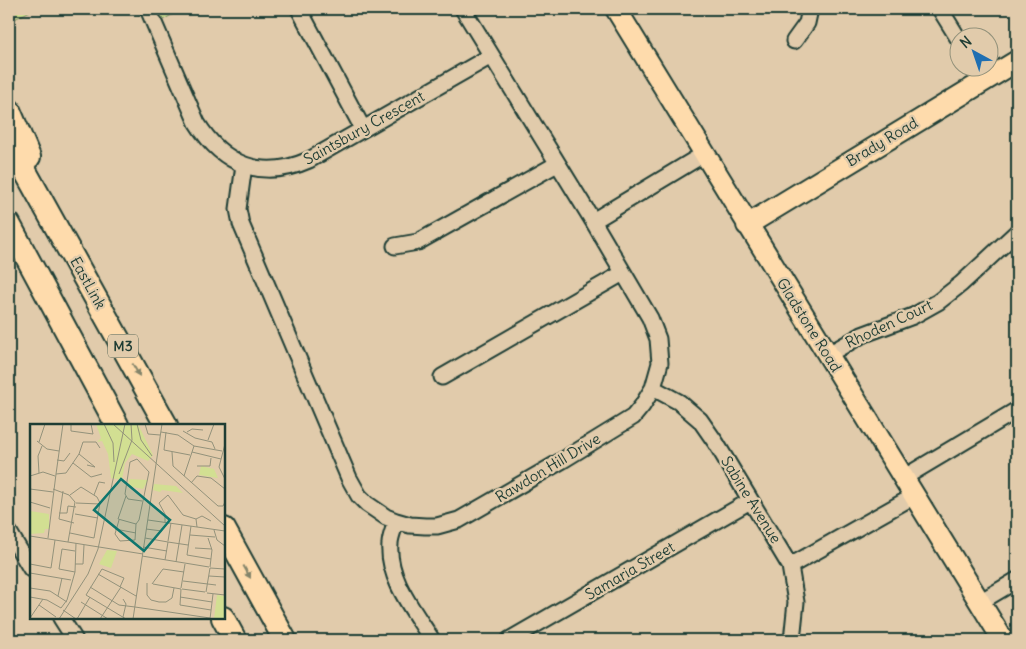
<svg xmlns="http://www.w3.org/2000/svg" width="1026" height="649" viewBox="0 0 1026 649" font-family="Delius,sans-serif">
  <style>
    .green { fill: #d2df92; stroke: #788e63 }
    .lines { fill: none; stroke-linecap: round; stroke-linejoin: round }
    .minor-casing { stroke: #1f3d34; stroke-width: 19 }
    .major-casing { stroke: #1f3d34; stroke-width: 24 }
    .highway-casing { stroke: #1f3d34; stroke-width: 26 }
    .minor { stroke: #e1cbab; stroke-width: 15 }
    .major { stroke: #fedbac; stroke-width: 20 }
    .highway { stroke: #fedbac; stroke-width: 22 }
    .oneway { fill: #83846a }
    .labels { text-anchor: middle; stroke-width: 4.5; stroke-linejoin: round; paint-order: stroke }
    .shield { fill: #e1cbab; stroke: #596858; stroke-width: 1 }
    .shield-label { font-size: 14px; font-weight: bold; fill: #1f3d34 }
    .street-label { font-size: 15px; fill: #1f3d34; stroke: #e1cbab }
    .inset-road { fill: none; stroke: #93927b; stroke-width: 1 }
    .view { fill: #0f766e; fill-opacity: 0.15; stroke: #0f766e; stroke-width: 2.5 }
    .inset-edge { fill: none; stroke: #1f3d34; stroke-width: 2.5 }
  </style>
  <rect width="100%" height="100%" fill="#e1cbab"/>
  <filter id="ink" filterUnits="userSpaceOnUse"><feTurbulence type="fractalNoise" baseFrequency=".02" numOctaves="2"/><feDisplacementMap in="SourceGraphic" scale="10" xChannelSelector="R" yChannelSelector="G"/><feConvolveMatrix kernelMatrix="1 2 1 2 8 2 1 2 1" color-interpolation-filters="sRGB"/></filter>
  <g filter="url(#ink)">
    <path class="green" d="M9 9H29L30 11 9 22Z
      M157 9H182L163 20Z"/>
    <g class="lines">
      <defs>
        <path id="minor" d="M148 9 197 123C223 165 262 181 309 160L491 56
          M299 9 363 129
          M940 9 958 38
          M794 41 807 23 810 9
          M977 68 983 80
          M244 165 238 209 241 224 349 478 359 496 367 504 386 517 396 521 410 525 425 526H437L459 520 563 460 633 417 642 406 653 388 660 363 658 339 650 318 593 221 463 9
          M593 221 704 154
          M395 246 418 242 557 164
          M827 355 862 335 913 316 938 302 961 284 1017 232
          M442 377 623 273
          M653 388 679 402 700 420 716 443 790 566 796 602 792 640
          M903 478 1017 410
          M396 521C394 529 390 537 390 544 387 579 415 612 432 640
          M9 532 31 569
          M790 566 914 496
          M980 602 1017 580
          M61 618 75 640
          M509 640 750 501"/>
        <path id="major" d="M616 9 1003 640
          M747 225 1017 61"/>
        <path id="highway" d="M9 110 29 157
          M9 142 166 425
          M9 224 117 425
          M224 529 285 640
          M223 618 235 640"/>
      </defs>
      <use href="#minor" class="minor-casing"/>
      <use href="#major" class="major-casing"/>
      <use href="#highway" class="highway-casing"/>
      <use href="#minor" class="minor"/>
      <use href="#major" class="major"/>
      <use href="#highway" class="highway"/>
    </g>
    <defs><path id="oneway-solid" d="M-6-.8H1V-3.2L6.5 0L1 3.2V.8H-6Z" transform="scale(1.25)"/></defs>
    <g class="oneway">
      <use href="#oneway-solid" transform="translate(136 370) rotate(61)"/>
      <use href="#oneway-solid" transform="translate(247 572) rotate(61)"/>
    </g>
  </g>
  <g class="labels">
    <rect class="shield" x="108" y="334.5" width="30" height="23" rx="4"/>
    <g class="shield-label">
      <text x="123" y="351">M3</text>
    </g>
    <g class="street-label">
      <text transform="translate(364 128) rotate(-29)" y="5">Saintsbury Crescent</text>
      <text transform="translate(882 142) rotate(-31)" y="5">Brady Road</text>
      <text transform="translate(88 283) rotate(61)" y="5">EastLink</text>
      <text transform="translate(889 324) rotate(-25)" y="5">Rhoden Court</text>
      <text transform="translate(809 325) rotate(58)" y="5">Gladstone Road</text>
      <text transform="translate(548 468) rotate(-31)" y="5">Rawdon Hill Drive</text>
      <text transform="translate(751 500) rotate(58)" y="5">Sabine Avenue</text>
      <text transform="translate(630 571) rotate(-30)" y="5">Samaria Street</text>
    </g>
  </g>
  <g transform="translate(30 424)">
    <rect width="195" height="195" fill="#e1cbab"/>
    <path d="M66 0H108L123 31 118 37 102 30 95 39 92 56 81 54 78 30 72 17 67 18 71 14ZM171 42 184 45 188 54 169 51ZM99 55 118 56 113 65 98 62ZM124 60 146 62 153 69 132 66 130 68 123 66ZM0 87 19 90V105H15L14 109 0 110ZM77 126 87 127 81 144 69 140ZM187 171 195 172V195H184Z" fill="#d2df92"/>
    <path class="inset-road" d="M41 0V7L63 10 61 0M74 0 83 19 84 38M83 0 195 102M107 0 111 16 122 32M115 0 118 10 130 11M153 7 165 14 182 18 185 25M131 8 148 11 164 22 192 27M136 8 134 26 160 31M157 8 162 5 173 6M178 16 184 0M7 17 17 25 29 27M9 18 15 0M195 20 189 43 195 55M142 28 143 42 188 82H193L195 78M162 28 191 35M49 30 65 43 57 41M27 36 34 37 40 29M43 39 61 53 72 50M167 42H180L181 34M9 49 8 32 12 22M26 50 36 49 49 30 53 18H66L70 24M26 50 33 0M89 50 102 16 101 0M0 52 13 48 25 52M154 52 164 22M161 59 167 52 181 54 195 65M0 65 23 68M23 65 39 71 45 78 38 118M33 67 29 95 44 99M64 71 69 58 75 59M96 72 88 95 106 100 109 96 119 48 107 35 100 38 95 70 98 75 112 77M0 78 20 84M46 79 70 80M29 89H37L38 82 46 83M45 90 68 94M166 95 172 92 181 97M89 96 85 110 90 117 105 116 106 100M118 96 195 107M135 98V90L129 79 138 71 153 91 166 95 167 103M161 102 157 131 181 135M85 105 106 109M116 105 132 107M184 106 187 116 195 122M40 109 64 114 70 79 67 73 51 63 40 71M160 111 185 113M0 112 113 130M18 114 26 50M115 114 138 118M178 114 182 126 180 143M138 117 141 99M138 118 158 121M113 123 137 127M165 124 182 125M112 132 179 143M135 136 138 118M146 138 152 101M0 140 21 144 25 116M45 140H53L54 121M180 144 195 145M45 148 29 145 32 125 45 127M0 149 41 156M68 150 106 172M179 152 195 153M153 157 186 161M117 159V171L121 176 129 178H136L142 174 144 164M122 160 133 145 154 148M123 160 151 165M60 163 89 181 105 183M90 163 94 154 72 145 56 171 96 195M0 164 20 167 37 178M151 164 155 140M151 165 150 181 181 186M152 165 175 168M176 168 180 144M177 169 195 171M28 172 32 154M0 173 17 176 31 184M150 173 182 178M51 178 78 195M9 181 26 193M105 183 180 194M31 184 37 176 45 148 46 119M33 186 46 195M93 193 96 180 93 175M0 194 13 175M29 195 58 150 68 125 95 0M47 195 60 173M70 195 91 163M103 195 132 0M180 195 183 170"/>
    <path class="view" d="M91 55 140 96 114 127 64 86Z"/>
    <rect width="195" height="195" class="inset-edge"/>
  </g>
  <rect width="1026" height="649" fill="none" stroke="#e1cbab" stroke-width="30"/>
  <rect x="15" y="15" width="996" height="619" fill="none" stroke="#1f3d34" stroke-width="2" filter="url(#ink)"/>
  <g transform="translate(974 52) rotate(320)"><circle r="24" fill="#e1cbab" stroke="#93927b"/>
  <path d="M0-4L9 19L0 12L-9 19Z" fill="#1f6fb2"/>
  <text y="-8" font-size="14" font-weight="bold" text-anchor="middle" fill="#1f3d34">N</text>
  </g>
</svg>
